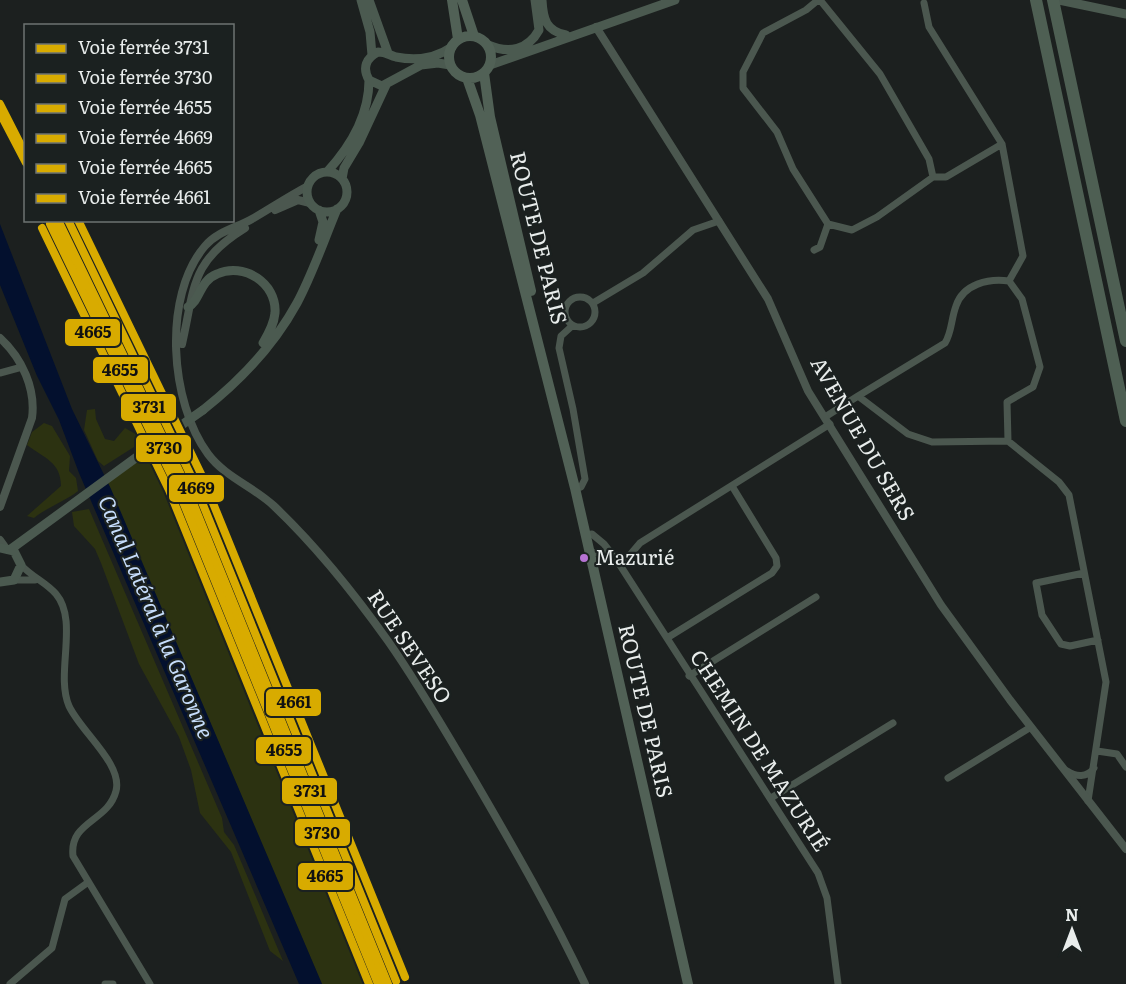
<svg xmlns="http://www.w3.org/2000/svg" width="1126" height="984" viewBox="0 0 1126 984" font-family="Literata,serif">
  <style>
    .green { fill: #2c3211 }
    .water { fill: #03102e }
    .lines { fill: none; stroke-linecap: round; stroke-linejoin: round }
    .minor { stroke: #4b574f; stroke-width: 7 }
    .tertiary { stroke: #4b574f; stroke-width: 8 }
    .secondary { stroke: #4b5a50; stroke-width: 9 }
    .primary { stroke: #516156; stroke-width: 10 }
    .motorway { stroke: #4e5f53; stroke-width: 12 }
    .secondary-bridge { stroke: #4b5a50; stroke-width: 9 }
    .rail-1-casing { stroke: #1b2120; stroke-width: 12 }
    .rail-2-casing { stroke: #1b2120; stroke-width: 12 }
    .rail-3-casing { stroke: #1b2120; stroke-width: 12 }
    .rail-4-casing { stroke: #1b2120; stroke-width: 12 }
    .rail-5-casing { stroke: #1b2120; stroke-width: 12 }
    .rail-6-casing { stroke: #1b2120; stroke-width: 12 }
    .rail-1 { stroke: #d8ab00; stroke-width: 8 }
    .rail-2 { stroke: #d8ab00; stroke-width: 8 }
    .rail-3 { stroke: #d8ab00; stroke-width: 8 }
    .rail-4 { stroke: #d8ab00; stroke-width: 8 }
    .rail-5 { stroke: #d8ab00; stroke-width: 8 }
    .rail-6 { stroke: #d8ab00; stroke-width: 8 }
    .bus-dot { fill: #b673d3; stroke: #1b2120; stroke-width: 2 }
    .labels { text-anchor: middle; stroke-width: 4.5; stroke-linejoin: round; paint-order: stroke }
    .bus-label { font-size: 20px; fill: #e9edec; stroke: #1b2120; text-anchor: start }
    .street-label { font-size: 21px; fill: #e9edec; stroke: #1b2120 }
    .water-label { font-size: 22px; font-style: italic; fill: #c6ddfb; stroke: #1b2120 }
    .line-badge { stroke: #1b2120; stroke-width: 2 }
    .pale-badge-label { font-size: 16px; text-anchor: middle; font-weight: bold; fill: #111 }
  </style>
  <rect width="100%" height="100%" fill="#1c201f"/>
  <path class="green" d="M95 409 96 419 105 439 114 441 125 428 139 436 134 447 104 466 98 461 84 430 87 410Z
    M44 423 52 426 70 456 69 471 76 478 78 491C64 502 49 506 34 518L27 516 61 486C61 462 44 458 27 445L32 432Z
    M159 441 378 984H322L106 479Z
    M89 509 222 818 224 832 234 845 283 961 270 951 231 852 200 813 191 770 179 737 139 664 101 563 95 549 74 526 72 512Z"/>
  <path class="water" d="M0 224 72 409 111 489 322 984H299L79 473 59 420 37 376 0 285Z"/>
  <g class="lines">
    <path class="minor" d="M818 0 806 10 763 33 743 72V88L777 132 793 169 828 224 852 230 877 217 933 177H946L1002 144
      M820 0 880 74 929 159 933 177
      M924 3 929 27 1002 144 1023 256 1009 281
      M814 250 820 247 828 224
      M565 312a15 15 0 1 1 30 0a15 15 0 1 1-30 0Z
      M593 303 643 273 693 230 719 221
      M572 326 561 336 559 348 573 409 585 479 581 487 575 488
      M0 373 22 367
      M858 396 945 343C952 332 951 319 956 306 963 284 989 278 1009 281L1022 299 1040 367 1033 387 1007 402 1008 441
      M825 417 858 396 908 434 932 442 1008 441 1059 482 1069 495 1106 682 1088 801
      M585 535 592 534 604 544 618 562 818 873 827 898 838 984
      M589 553 610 552
      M618 562 629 556 640 543 830 424
      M21 565C32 577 47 583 56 594 79 621 55 674 69 706 81 732 123 764 116 791 108 822 69 821 73 856L150 984
      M1084 573 1036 583 1042 615 1061 644 1070 646 1098 640
      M14 580H35
      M667 638 772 573 777 566 776 558 732 486
      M689 676 816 597
      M1097 751 1117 754 1126 767
      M1067 771C1076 777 1087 778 1094 768
      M948 778 1031 727
      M771 798 893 723
      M10 984 52 948 65 899 87 883
      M105 984H113"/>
    <path class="tertiary" d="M596 27 768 299 808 391 941 605 1010 700 1126 849
      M308 186C289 196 271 208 252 219 236 228 218 231 205 246 162 296 170 403 208 454 225 477 254 487 274 506 314 544 356 596 388 641 419 685 447 734 475 781 514 848 552 914 585 984
      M275 210 298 200 310 203
      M0 338C22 358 36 389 32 418L0 507
      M182 344C195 287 190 262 245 228
      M0 540 5 547"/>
    <path class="secondary" d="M361 0 370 32 372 55
      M369 0 388 53
      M535 0 539 30
      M542 0C543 19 546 31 566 35
      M1059 0 1126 14
      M488 45C509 54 528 50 539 30
      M450 65 438 63 421 65 382 86 369 80C362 68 366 58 378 52 386 52 389 55 396 57 416 61 436 58 452 47
      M490 65 675 0
      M327 172C350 147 369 115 369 80
      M307 192a20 20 0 1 1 40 0a20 20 0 1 1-40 0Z
      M342 179 344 168 359 143 386 85
      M319 240 323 222 319 210
      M188 307C201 300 199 281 217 274 244 262 277 283 275 313 274 324 269 333 263 343
      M203 410C240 381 274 345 297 303 313 273 324 240 337 209
      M0 548 14 551 21 565 14 580 0 582
      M11 549 156 443"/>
    <path class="primary" d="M452 0 458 39
      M462 0 474 36
      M449 57a21 21 0 1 1 42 0a21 21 0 1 1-42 0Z
      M484 73 490 117 531 291
      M467 78 480 115 575 488 688 984"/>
    <path class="motorway" d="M1036 0 1126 421
      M1053 0 1126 341"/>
    <path class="secondary-bridge" d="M156 443 203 410"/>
    <defs>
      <path id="rail-1" d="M0 104 26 155
        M58 220 185 483 388 984"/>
      <path id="rail-2" d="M0 113 26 163
        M54 220 187 497 383 984"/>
      <path id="rail-3" d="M50 224 177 487 378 984"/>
      <path id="rail-4" d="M68 220 193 480 396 981"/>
      <path id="rail-5" d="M42 228 169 490 369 984"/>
      <path id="rail-6" d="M78 220 202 476 405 977"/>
    </defs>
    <use href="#rail-1" class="rail-1-casing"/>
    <use href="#rail-2" class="rail-2-casing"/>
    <use href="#rail-3" class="rail-3-casing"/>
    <use href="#rail-4" class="rail-4-casing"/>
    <use href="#rail-5" class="rail-5-casing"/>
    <use href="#rail-6" class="rail-6-casing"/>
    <use href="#rail-1" class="rail-1"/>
    <use href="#rail-2" class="rail-2"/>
    <use href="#rail-3" class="rail-3"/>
    <use href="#rail-4" class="rail-4"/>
    <use href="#rail-5" class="rail-5"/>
    <use href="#rail-6" class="rail-6"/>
  </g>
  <circle class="bus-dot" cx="584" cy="558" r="5"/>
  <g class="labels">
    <g class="bus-label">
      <text x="595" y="565">Mazurié</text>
    </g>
    <g class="street-label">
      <text transform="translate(538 238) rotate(76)" y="7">ROUTE DE PARIS</text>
      <text transform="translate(862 439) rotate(60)" y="7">AVENUE DU SERS</text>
      <text transform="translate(409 647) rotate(56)" y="7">RUE SEVESO</text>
      <text transform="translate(645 711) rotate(77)" y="7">ROUTE DE PARIS</text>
      <text transform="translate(759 751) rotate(57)" y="7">CHEMIN DE MAZURIÉ</text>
    </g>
    <g class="water-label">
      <text transform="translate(156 617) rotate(67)" y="8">Canal Latéral à la Garonne</text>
    </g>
  </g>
  <g class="line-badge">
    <rect x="64" y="318" width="57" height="29" rx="6" fill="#d8ab00"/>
    <rect x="92" y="356" width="57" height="28" rx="6" fill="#d8ab00"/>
    <rect x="120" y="393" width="57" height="29" rx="6" fill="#d8ab00"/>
    <rect x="135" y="434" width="57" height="29" rx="6" fill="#d8ab00"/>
    <rect x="168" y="474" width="57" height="29" rx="6" fill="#d8ab00"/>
    <rect x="265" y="688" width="57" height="29" rx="6" fill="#d8ab00"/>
    <rect x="255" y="736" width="57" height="29" rx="6" fill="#d8ab00"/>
    <rect x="281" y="777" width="57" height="28" rx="6" fill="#d8ab00"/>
    <rect x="294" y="818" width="57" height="29" rx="6" fill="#d8ab00"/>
    <rect x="297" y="862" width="57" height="29" rx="6" fill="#d8ab00"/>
  </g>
  <g class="pale-badge-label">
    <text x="93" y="338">4665</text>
    <text x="120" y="376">4655</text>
    <text x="149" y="413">3731</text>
    <text x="164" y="454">3730</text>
    <text x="196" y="494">4669</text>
    <text x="294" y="708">4661</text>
    <text x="284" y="756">4655</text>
    <text x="310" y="797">3731</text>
    <text x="322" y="839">3730</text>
    <text x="325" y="882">4665</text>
  </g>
  <rect x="24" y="24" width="210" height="198" fill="#1b2120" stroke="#6d7372" stroke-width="1.5"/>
  <rect x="36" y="44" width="30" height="9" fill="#d8ab00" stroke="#6d7372" stroke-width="1.5"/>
  <text x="78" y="54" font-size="18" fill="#e9edec">Voie ferrée 3731</text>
  <rect x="36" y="74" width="30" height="9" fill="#d8ab00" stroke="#6d7372" stroke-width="1.5"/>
  <text x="78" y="84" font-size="18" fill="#e9edec">Voie ferrée 3730</text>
  <rect x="36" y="104" width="30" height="9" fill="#d8ab00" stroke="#6d7372" stroke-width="1.5"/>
  <text x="78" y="114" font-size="18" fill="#e9edec">Voie ferrée 4655</text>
  <rect x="36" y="134" width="30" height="9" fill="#d8ab00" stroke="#6d7372" stroke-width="1.5"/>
  <text x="78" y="144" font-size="18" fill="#e9edec">Voie ferrée 4669</text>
  <rect x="36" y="164" width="30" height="9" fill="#d8ab00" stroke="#6d7372" stroke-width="1.5"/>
  <text x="78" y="174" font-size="18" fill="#e9edec">Voie ferrée 4665</text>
  <rect x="36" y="194" width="30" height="9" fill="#d8ab00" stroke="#6d7372" stroke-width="1.5"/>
  <text x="78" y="204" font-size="18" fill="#e9edec">Voie ferrée 4661</text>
  <g transform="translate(1072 930)" stroke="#1b2120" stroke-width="4.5" paint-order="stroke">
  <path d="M0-4.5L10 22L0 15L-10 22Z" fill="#e9edec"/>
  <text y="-9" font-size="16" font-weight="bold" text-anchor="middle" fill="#e9edec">N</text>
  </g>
</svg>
